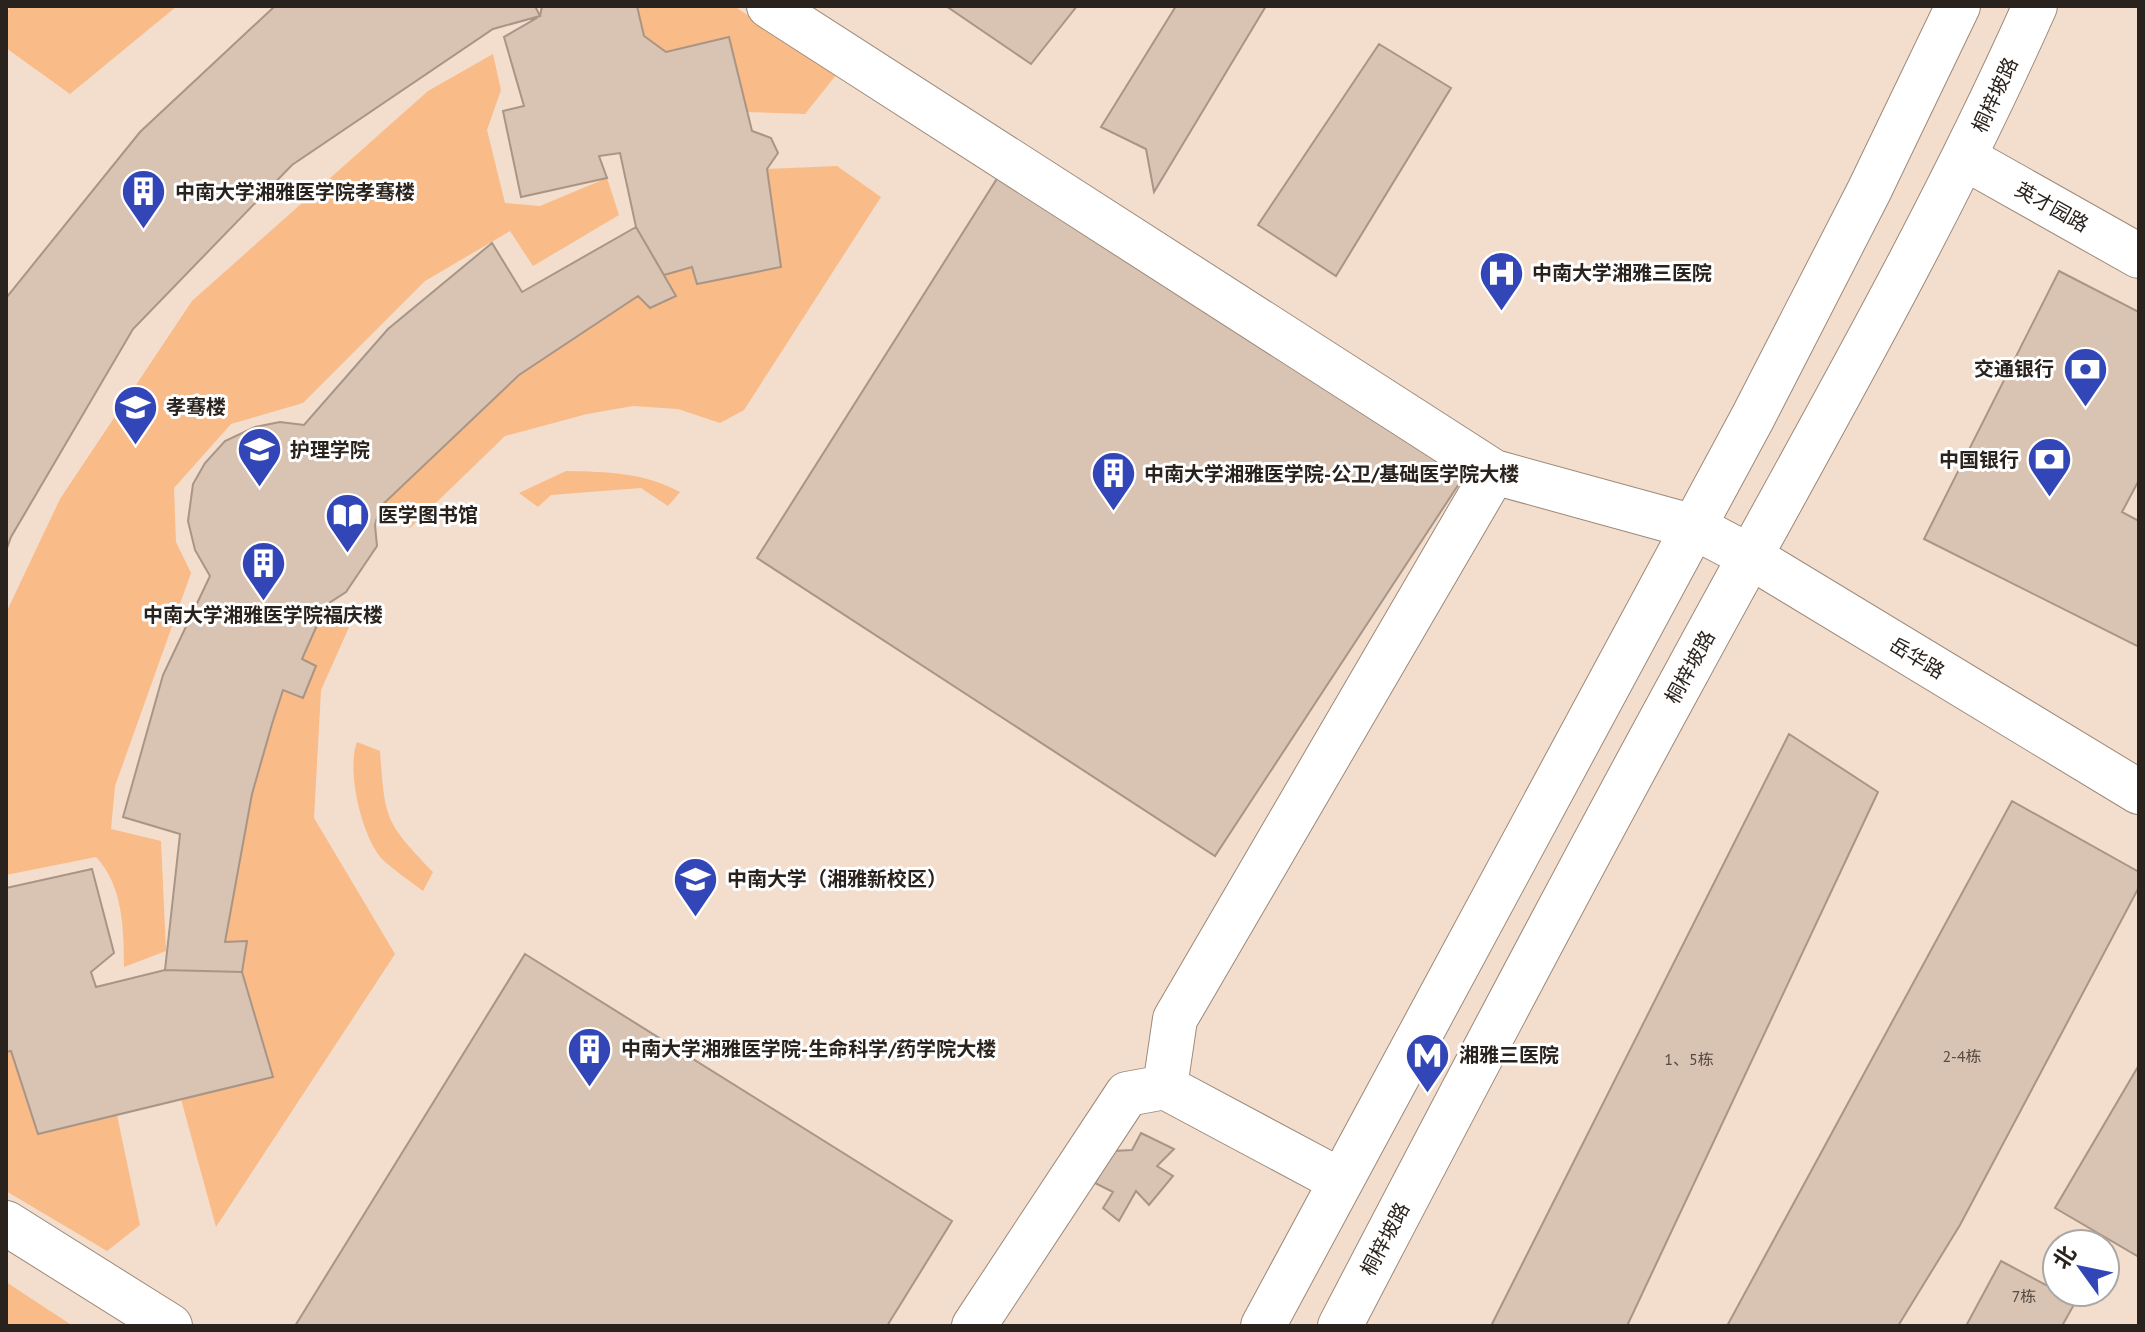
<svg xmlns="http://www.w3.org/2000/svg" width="2145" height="1332" viewBox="0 0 2145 1332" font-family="'PT Sans','Noto Sans SC',sans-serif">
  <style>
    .green { fill: #f9bb88 }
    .building { fill: #d9c3b3; stroke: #a99585; stroke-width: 2 }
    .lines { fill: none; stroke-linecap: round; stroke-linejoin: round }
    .street-casing { stroke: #9d8979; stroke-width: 46 }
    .secondary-casing { stroke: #9d8979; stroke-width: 46 }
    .primary-casing { stroke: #9d8979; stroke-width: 46 }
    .street { stroke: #fff; stroke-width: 44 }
    .secondary { stroke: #fff; stroke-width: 44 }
    .primary { stroke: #fff; stroke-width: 44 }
    .labels { text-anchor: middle; stroke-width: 6; stroke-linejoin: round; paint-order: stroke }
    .number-label { font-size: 16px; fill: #564a42 }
    .street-label { font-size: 20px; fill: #2a221c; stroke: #fff }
    .poi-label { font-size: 20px; font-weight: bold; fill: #2a221c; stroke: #fff; text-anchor: start }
  </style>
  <rect width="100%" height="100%" fill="#f3ddcc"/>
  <path class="green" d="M11 6H177L70 94 6 48V13Z
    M637 6H734L836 75 805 114 747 112 729 37 666 52 644 36Z
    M493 54 501 90 487 130 505 203 540 206 607 178 619 215 533 266 510 231 425 281 303 403 231 424 174 488 176 542 191 573 115 786 111 829 161 841 166 951 124 967C124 930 123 885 96 857L6 875V613L60 499 192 301 428 91Z
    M837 166 881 197 744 410 720 423 678 409 633 406 587 414 505 436 410 528 380 507 520 375 638 296 650 307 676 296 664 275 692 267 698 284 780 267 767 169Z
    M566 471C607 472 643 472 680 492L668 506 641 488 551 495 538 507 519 493Z
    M326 605 350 625 321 690 314 818 395 954 216 1227 181 1099 272 1077 242 972 247 942H225L252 794 272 724 283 690Z
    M357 742 380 751C385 820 385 822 433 872L423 891C410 881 395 871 383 860 362 838 346 770 357 742Z
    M11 1051 38 1134 117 1115 140 1225 107 1251 6 1191V1052Z
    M6 1282 73 1326H6Z"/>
  <path class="building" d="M275 6H535L540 16 493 29 292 165 133 329 11 537 6 551V298L140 132Z
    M542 6H637L644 36 666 52 729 37 752 131 771 138 778 153 767 169 781 267 697 284 692 267 664 275 636 227 620 153 599 156 607 178 521 197 503 111 524 106 504 37 540 16Z
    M946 6H1077L1031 64Z
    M1176 6H1266L1154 192 1146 149 1101 127Z
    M1379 44 1451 88 1336 276 1258 225Z
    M1005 166 1470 467 1215 856 757 558Z
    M636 227 676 296 650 308 638 296 519 375 380 507 375 525 377 546 346 592 326 605 302 659 316 666 303 698 283 690 272 724 252 794 225 942 247 941 242 972 165 970 180 834 123 817 163 675 210 576 195 550 188 521 193 484 205 463 225 441 255 427 280 422 304 425 388 329 492 243 522 292Z
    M2059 271 2139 312V480L2122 512 2139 521V647L1924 539Z
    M1789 734 1878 792 1627 1326H1491Z
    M2012 801 2139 872V887L1960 1225 1898 1326H1727Z
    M92 869 114 953 91 972 96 987 165 970 242 972 273 1077 38 1134 11 1051 6 1052V888Z
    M525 954 952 1221 887 1326H295Z
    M2139 1065V1257L2055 1208Z
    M1141 1133 1174 1149 1157 1166 1173 1176 1149 1205 1136 1191 1119 1221 1103 1208 1113 1192 1095 1183 1113 1151 1132 1150Z
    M2001 1261 2076 1301 2062 1326H1966Z"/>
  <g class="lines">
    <defs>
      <path id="street" d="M769 6 1494 472 1694 527
        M1965 158 2139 256
        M1165 1087 1175 1019 1494 472
        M6 1223 170 1326
        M974 1326 1127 1094 1165 1087 1339 1180"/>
      <path id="secondary" d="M1694 527 1751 557 2139 792"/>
      <path id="primary" d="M1263 1326 1753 417 1869 191 1958 6
        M1340 1326C1454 1107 1569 888 1688 670 1807 450 1933 235 2035 6"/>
    </defs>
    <use href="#street" class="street-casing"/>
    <use href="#secondary" class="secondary-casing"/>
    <use href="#primary" class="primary-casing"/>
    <use href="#street" class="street"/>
    <use href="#secondary" class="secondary"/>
    <use href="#primary" class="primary"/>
  </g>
  <defs>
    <symbol id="building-pin" viewBox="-11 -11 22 30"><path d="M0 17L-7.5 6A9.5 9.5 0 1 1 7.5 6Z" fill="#3246b8" stroke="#fff"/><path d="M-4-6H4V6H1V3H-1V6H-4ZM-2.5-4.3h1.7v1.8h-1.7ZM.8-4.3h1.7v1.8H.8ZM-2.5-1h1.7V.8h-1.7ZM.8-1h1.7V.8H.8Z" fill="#fff"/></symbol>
    <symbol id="hospital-pin" viewBox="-11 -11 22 30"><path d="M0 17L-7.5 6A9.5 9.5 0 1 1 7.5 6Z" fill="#3246b8" stroke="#fff"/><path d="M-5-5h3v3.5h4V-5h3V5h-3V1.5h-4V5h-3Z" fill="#fff"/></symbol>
    <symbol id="bank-pin" viewBox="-11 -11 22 30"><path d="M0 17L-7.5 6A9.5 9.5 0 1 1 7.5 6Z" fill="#3246b8" stroke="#fff"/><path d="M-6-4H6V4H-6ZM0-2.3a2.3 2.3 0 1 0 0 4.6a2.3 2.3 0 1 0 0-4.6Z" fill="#fff"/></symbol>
    <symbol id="school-pin" viewBox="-11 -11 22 30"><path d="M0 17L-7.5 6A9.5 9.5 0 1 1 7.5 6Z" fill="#3246b8" stroke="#fff"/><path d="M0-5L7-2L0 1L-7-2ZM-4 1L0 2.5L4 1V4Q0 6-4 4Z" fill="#fff"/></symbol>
    <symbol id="university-pin" viewBox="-11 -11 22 30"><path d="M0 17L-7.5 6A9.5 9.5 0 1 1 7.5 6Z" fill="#3246b8" stroke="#fff"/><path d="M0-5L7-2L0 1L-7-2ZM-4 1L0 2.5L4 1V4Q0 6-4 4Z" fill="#fff"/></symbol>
    <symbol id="library-pin" viewBox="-11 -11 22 30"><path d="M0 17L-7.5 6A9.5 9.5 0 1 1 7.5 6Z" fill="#3246b8" stroke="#fff"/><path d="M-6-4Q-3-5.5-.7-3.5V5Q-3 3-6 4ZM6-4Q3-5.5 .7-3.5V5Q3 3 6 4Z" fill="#fff"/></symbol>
    <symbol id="metro-pin" viewBox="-11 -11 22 30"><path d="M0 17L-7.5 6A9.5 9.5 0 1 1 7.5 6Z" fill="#3246b8" stroke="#fff"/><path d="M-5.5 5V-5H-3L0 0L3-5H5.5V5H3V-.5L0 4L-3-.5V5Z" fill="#fff"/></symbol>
  </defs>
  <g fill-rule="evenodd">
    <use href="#building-pin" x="118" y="166" width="51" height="69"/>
    <use href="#hospital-pin" x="1476" y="248" width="51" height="69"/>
    <use href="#bank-pin" x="2060" y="344" width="51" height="69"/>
    <use href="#school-pin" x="110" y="382" width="51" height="69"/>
    <use href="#university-pin" x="234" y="424" width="51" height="69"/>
    <use href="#bank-pin" x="2024" y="434" width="51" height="69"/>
    <use href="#building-pin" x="1088" y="448" width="51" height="69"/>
    <use href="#library-pin" x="322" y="490" width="51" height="69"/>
    <use href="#building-pin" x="238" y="538" width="51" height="69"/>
    <use href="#university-pin" x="670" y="854" width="51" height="69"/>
    <use href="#building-pin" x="564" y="1024" width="51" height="69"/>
    <use href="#metro-pin" x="1402" y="1030" width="51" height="69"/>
  </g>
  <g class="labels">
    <g class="number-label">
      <text x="1962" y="1062">2-4栋</text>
      <text x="1689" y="1065">1、5栋</text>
      <text x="2024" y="1302">7栋</text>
    </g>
    <g class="street-label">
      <text transform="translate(1995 95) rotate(-65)" y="7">桐梓坡路</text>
      <text transform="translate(2052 207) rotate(29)" y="7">英才园路</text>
      <text transform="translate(1917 658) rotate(31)" y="7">岳华路</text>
      <text transform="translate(1690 667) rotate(-61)" y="7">桐梓坡路</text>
      <text transform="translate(1385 1239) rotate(-62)" y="7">桐梓坡路</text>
    </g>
    <g class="poi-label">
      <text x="175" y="199">中南大学湘雅医学院孝骞楼</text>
      <text x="1532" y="280">中南大学湘雅三医院</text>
      <text x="2054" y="376" text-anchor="end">交通银行</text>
      <text x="166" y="414">孝骞楼</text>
      <text x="290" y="457">护理学院</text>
      <text x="2019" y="467" text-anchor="end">中国银行</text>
      <text x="1144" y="481">中南大学湘雅医学院-公卫/基础医学院大楼</text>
      <text x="378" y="522">医学图书馆</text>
      <text x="263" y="622" text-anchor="middle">中南大学湘雅医学院福庆楼</text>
      <text x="727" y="886">中南大学（湘雅新校区）</text>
      <text x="621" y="1056">中南大学湘雅医学院-生命科学/药学院大楼</text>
      <text x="1459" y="1062">湘雅三医院</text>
    </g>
  </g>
  <rect width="2145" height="1332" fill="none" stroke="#2a221c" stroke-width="16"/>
  <g transform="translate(2081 1268) rotate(303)"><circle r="38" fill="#ffffff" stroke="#aaa7a4" stroke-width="2"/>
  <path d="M0-6L14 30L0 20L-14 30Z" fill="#3246b8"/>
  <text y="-12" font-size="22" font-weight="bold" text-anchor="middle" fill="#2a221c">北</text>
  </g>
</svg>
